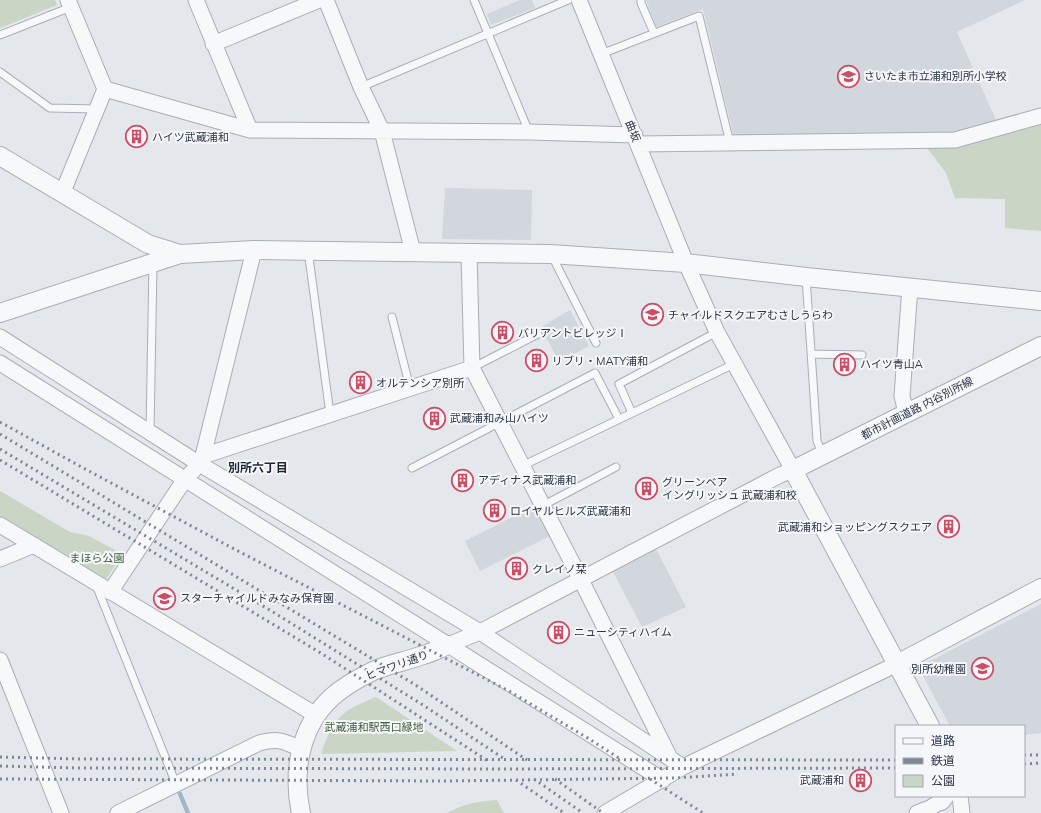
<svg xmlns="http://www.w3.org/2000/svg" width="1041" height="813" viewBox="0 0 1041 813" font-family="Mulish,'Noto Sans JP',sans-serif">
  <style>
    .built { fill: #d2d6dd }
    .green { fill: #cad5c5 }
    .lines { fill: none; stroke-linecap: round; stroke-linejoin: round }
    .stream { stroke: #a1b6ca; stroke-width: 4.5 }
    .service-casing { stroke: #a9aeb6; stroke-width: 9 }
    .minor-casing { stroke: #a9aeb6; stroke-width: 17 }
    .tertiary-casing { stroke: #a9aeb6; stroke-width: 20 }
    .service { stroke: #f7f8fa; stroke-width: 7 }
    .minor { stroke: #f7f8fa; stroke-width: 15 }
    .tertiary { stroke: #f7f8fa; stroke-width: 18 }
    .rail { stroke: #7e8795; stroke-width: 3; stroke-dasharray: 2 4; stroke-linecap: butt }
    .labels { text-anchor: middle; stroke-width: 4; stroke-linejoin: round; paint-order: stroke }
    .poi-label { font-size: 11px; fill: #2c3544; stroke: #f4f6f9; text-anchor: start }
    .street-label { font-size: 11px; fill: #2c3544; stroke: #f4f6f9 }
    .park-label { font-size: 11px; fill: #415f3a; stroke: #f4f6f9 }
    .neighbourhood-label { font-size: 12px; font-weight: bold; fill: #1e2635; stroke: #f4f6f9 }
  </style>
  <rect width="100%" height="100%" fill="#e4e7eb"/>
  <path class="built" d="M520 0H532L535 8 491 25 487 14Z
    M646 0H1025L957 32 996 120 955 134 734 137 703 9 656 27Z
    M445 188 532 190 531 240 442 239Z
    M570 310 589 346 559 362 541 327Z
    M536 505 552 535 480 571 465 541Z
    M655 547 686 607 642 627 612 570Z
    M1041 604V733L1024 735V726H950L922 674 924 664Z"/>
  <path class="green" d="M0 0H55L57 5 0 28Z
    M1041 122V231L1005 228V199L955 198 946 173 925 145Z
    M0 491 70 532 89 536 117 551 120 558 107 578 99 579 0 518Z
    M376 697 457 751 321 754C326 738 333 721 347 711 356 705 367 701 376 697Z
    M497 800 504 813H447C463 804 479 801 497 800Z"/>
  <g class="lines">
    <path class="stream" d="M180 794 188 813"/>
    <defs>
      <path id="service" d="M474 0 529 132
        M641 0V3L654 33
        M0 35 71 7
        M601 54 699 16 730 143
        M0 72 50 108 97 109
        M361 87 568 0
        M308 250 330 414
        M552 256 596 343
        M806 277 817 441 823 455
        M392 317 410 388
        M811 354 862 355
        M472 368 538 334
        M632 413 619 384 717 332
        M150 432 153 263
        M522 466 734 364
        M412 468 595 373 619 419
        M542 506 616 467
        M96 585 176 784"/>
      <path id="minor" d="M196 0 250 130
        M326 0 361 87 382 131 413 252
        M213 44 319 0
        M105 89 250 130 529 132 635 135
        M638 144 955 140 1041 116
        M62 194 105 89 68 0
        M0 337 198 463 480 632 683 767
        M0 363 663 780
        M472 368 581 580 670 758
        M906 413 902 396 910 287
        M203 456 472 368 469 253
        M0 525 316 715
        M0 559 34 545
        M110 592 185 479 194 470 203 456 254 250
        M448 645 480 632 780 475 793 470 717 332 686 263 579 0
        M0 660 61 813
        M960 796 962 813
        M118 813 259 743C279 738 283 741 301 749
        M605 813 683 767 897 664
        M917 813 930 808 941 801"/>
      <path id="tertiary" d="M0 156 148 244 180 254 254 250 550 254 686 263 806 277 1041 301
        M0 313 180 254
        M897 664 1041 588
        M930 726 793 470 1041 346
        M941 801 945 796
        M301 813C292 772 300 726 332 697 344 686 359 678 373 671 389 664 407 661 423 655 432 653 440 648 448 645"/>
    </defs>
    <use href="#service" class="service-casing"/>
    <use href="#minor" class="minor-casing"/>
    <use href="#tertiary" class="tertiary-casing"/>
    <use href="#service" class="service"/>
    <use href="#minor" class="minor"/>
    <use href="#tertiary" class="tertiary"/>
    <path class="rail" d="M0 422 87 470 236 550 509 691 586 737 622 760
      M0 434 414 684 527 760
      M0 449 273 612 423 705 506 760
      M0 460 324 655 488 761
      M1024 755H1041
      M0 757 79 759 896 760
      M1024 764 1041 763
      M0 766 78 768 490 769 896 768
      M0 779 443 781 674 778 738 774
      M534 779 583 813
      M555 779 603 813
      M650 779 703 813
      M516 780 564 813"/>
  </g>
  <defs>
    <symbol id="school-ring" viewBox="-11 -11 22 22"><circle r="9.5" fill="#f4f6f9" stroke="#cb4e64" stroke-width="1.5"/><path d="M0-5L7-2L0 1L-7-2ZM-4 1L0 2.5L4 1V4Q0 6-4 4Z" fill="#cb4e64"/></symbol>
    <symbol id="building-ring" viewBox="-11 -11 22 22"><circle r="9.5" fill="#f4f6f9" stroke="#cb4e64" stroke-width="1.5"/><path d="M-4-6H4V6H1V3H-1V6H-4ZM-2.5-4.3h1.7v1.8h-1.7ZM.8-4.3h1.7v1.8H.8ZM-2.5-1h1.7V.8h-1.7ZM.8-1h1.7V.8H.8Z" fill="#cb4e64"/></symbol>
  </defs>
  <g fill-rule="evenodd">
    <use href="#school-ring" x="836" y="64" width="25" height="25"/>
    <use href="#building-ring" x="124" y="124" width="25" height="25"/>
    <use href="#school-ring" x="640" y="302" width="25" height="25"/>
    <use href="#building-ring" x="490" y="320" width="25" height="25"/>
    <use href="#building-ring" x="524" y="348" width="25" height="25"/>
    <use href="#building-ring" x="832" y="352" width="25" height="25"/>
    <use href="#building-ring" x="348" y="370" width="25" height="25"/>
    <use href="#building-ring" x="422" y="406" width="25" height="25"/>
    <use href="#building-ring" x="450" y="468" width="25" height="25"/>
    <use href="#building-ring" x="634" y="476" width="25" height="25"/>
    <use href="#building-ring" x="482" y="498" width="25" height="25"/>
    <use href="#building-ring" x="936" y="514" width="25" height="25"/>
    <use href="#building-ring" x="504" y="556" width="25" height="25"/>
    <use href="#school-ring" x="152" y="586" width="25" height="25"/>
    <use href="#building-ring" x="546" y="620" width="25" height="25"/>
    <use href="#school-ring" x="970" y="656" width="25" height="25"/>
    <use href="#building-ring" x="848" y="768" width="25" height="25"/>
  </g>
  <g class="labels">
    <g class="poi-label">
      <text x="864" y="80">さいたま市立浦和別所小学校</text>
      <text x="152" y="141">ハイツ武蔵浦和</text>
      <text x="668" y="319">チャイルドスクエアむさしうらわ</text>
      <text x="518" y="337">バリアントビレッジⅠ</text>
      <text x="552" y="365">リブリ・MATY浦和</text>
      <text x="860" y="368">ハイツ青山A</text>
      <text x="376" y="387">オルテンシア別所</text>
      <text x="450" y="422">武蔵浦和み山ハイツ</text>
      <text x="478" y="484">アディナス武蔵浦和</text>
      <text x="662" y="486">グリーンベア<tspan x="662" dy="13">イングリッシュ 武蔵浦和校</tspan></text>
      <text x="510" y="515">ロイヤルヒルズ武蔵浦和</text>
      <text x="932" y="531" text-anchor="end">武蔵浦和ショッピングスクエア</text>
      <text x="532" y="573">クレイノ栞</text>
      <text x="180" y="602">スターチャイルドみなみ保育園</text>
      <text x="574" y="636">ニューシティハイム</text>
      <text x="966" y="673" text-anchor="end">別所幼稚園</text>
      <text x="844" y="784" text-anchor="end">武蔵浦和</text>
    </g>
    <g class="street-label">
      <text transform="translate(633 131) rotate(68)" y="4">曲坂</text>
      <text transform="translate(917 408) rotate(-27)" y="4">都市計画道路 内谷別所線</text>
      <text transform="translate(397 665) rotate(-20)" y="4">ヒマワリ通り</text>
    </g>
    <g class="park-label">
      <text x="97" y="562">まほら公園</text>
      <text x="374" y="731">武蔵浦和駅西口緑地</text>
    </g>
    <g class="neighbourhood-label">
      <text x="258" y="472">別所六丁目</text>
    </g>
  </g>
  <rect x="895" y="725" width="130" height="72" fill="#f4f6f9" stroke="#a4a9b1"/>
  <rect x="903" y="738" width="20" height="6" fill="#f7f8fa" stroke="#a4a9b1"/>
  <text x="931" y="745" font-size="12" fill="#2c3544">道路</text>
  <rect x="903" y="758" width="20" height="6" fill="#7e8795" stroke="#a4a9b1"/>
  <text x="931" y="765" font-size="12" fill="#2c3544">鉄道</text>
  <rect x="903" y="775" width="20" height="12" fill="#cad5c5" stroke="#a4a9b1"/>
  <text x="931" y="785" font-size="12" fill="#2c3544">公園</text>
</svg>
